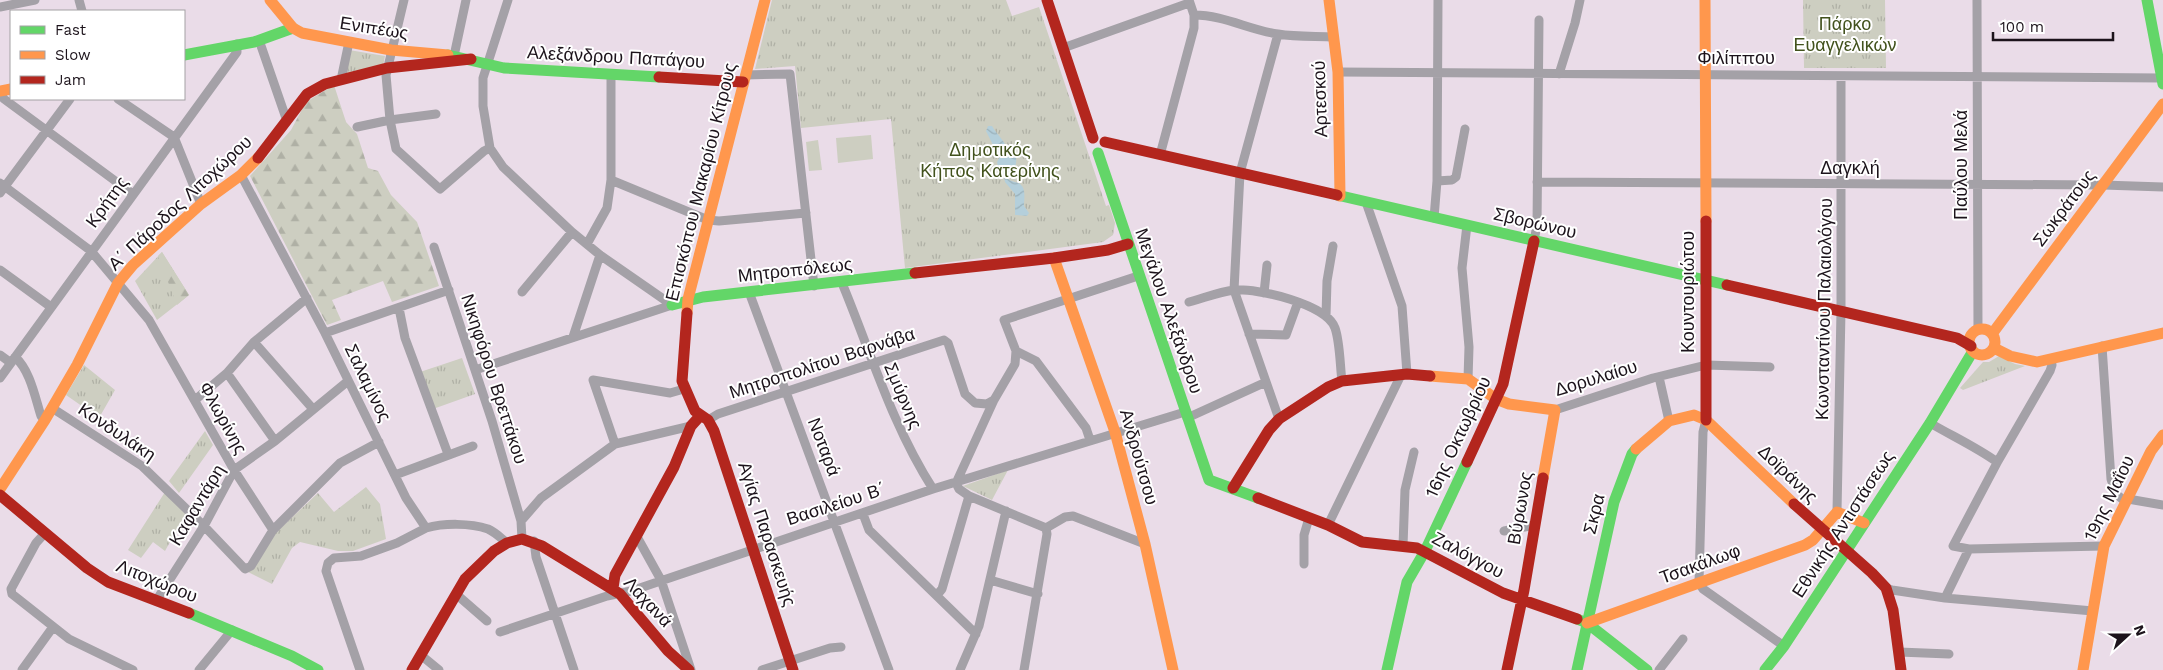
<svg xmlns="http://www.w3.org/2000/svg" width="2163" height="670" viewBox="0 0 2163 670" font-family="'Work Sans',sans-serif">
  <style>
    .grass { fill: url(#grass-tufts) }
    .forest { fill: url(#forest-firs) }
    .pitch { fill: #cdcec1 }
    .water { fill: url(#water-waves) }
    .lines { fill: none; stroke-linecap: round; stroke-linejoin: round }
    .street { stroke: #a4a1a7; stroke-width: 9 }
    .fast { stroke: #63d668; stroke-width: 11 }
    .slow { stroke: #ff974d; stroke-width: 11 }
    .jam { stroke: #b3261e; stroke-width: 11 }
    .labels { text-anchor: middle; stroke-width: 4; stroke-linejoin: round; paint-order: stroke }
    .park-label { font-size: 18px; fill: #42521d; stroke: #fff }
    .street-label { font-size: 18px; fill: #1c131b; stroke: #fff }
  </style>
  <defs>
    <pattern id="grass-tufts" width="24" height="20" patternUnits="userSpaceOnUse" patternTransform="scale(1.25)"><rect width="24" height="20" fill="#cdcec1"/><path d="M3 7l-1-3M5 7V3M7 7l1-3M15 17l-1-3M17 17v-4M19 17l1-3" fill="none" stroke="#afb0a5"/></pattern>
    <pattern id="forest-firs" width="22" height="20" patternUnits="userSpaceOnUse" patternTransform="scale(1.25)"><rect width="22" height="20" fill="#cdcec1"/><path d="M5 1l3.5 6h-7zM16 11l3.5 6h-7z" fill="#afb0a5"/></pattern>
    <pattern id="water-waves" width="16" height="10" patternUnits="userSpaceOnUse" patternTransform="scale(1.25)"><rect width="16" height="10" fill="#b4cfdb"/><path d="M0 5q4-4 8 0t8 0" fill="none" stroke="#9ab1bb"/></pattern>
  </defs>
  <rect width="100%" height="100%" fill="#eadce8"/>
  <path class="grass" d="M772 0H1006L1012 16 1039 7 1106 206 1109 205 1115 223 1113 235 1103 242 905 268 891 119 801 128 795 66 755 69Z
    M1803 0H1885L1886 68H1804Z
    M349 50 385 56 383 66 344 76Z
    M162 252 189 295 157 320 135 281Z
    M1999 356 2015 364 2025 366 1963 390 1960 388 1983 362H1989Z
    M462 358 475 394 433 409 420 372Z
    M84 365 115 390 99 418 66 395Z
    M205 431 213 445 179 493 169 481Z
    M1008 470 992 500 963 486Z
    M366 487 380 504 386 539 353 551H338L300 542 292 548 272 584 248 572 269 539 318 493 334 512Z
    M165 492 186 513 165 551 153 542 141 558 128 550Z"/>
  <path class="forest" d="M334 85 346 122 357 134 368 168 378 171 391 195 417 222 439 286 392 302 383 281 332 300 341 320 327 325 250 176 291 130 306 102Z
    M162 252 189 295 177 305 158 256Z"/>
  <path class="pitch" d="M871 135 873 159 838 163 836 138Z
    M818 140 822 170 809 171 806 142Z"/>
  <path class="water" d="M988 126H992C997 135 1005 140 1007 150L1016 157C1017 165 1015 169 1007 173L1009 180C1013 182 1019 182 1021 185 1026 189 1024 200 1024 206L1029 213 1027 216 1015 215V194L1005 182 1003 172 999 170 997 162 1001 155 996 151 986 131Z"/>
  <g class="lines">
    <path class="street" d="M79 0 82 11
      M404 0 386 75 390 120 396 149 440 189 484 151 490 148
      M508 0 483 78V106L490 148 503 167 572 232 600 255 672 305
      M1977 0 1978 330
      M0 7 35 0
      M1194 15C1224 15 1249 30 1278 34 1296 37 1316 36 1334 37
      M1278 34 1240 173 1234 290 1279 419
      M259 40 287 121
      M1063 48 1189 3
      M454 56 466 0
      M1338 72 2162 78
      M1559 74 1575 23 1580 0
      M745 75 790 74 814 286
      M341 80 349 42
      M0 92 4 99 133 194
      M118 99 174 137 201 204
      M357 127 390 120 436 114
      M1160 155 1194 28V15L1189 0
      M241 175 325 333 406 498 426 528C444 523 470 523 488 529 495 532 501 538 507 543
      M611 180 708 220 719 221 806 213
      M1437 181 1452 180 1456 177 1465 129
      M1537 182 2103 185 2163 187
      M0 183 91 251 149 320 234 470 273 530
      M0 193 70 99
      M1366 202 1402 306 1407 374
      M1434 218 1437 181 1438 0
      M1467 225 1462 268 1469 347 1468 379
      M1534 241 1537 225 1539 20
      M587 244 607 208 611 180V75
      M434 247 492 421 521 521
      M0 270 51 307
      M842 283C871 353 892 425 933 489
      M522 292 572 232
      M749 292 889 670
      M1264 293 1267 265
      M1189 302C1204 298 1219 292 1234 290 1257 288 1327 304 1335 328 1340 342 1340 366 1342 381
      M399 308 405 338 448 454
      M1326 316 1327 281 1333 246
      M325 333 449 290
      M1249 334 1286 335 1298 302
      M573 337 600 255
      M254 342 313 409
      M2102 346 2111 479 2116 494 2126 502
      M0 355 11 363
      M15 357C30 370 35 397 41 416L45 420
      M2051 359 2052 365 2050 371 1998 461 1953 546 1969 549 2104 546
      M475 370 672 305
      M227 373 275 441
      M1659 377 1669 421
      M0 378 237 52V44
      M195 400 227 373 254 342 307 298
      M52 408 142 466 204 526 245 569 251 566 273 530 340 463 379 442
      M1555 410 1653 378 1706 365 1770 367
      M1187 418 1266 382
      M708 420 718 414 944 340 948 343 965 394 975 403 987 404 994 400 1015 364 1016 351
      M1706 420 1703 432 1699 583 1703 589 1784 646
      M1930 423C1952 436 1976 447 1997 462
      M1090 440 1086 428 1036 361 1016 351 1004 320 1138 276
      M615 444 593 380 670 393 684 389
      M395 475 473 446
      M956 483 959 489 969 496 1046 528
      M956 483 994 400
      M2128 499 2163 505
      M1837 512 1841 311V76
      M863 514 869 530 976 634
      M1328 525 1401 375
      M1046 528 1065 517 1073 516 1145 544
      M1504 531 1535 525
      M45 533 36 543 11 589 12 594 69 639 133 670
      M636 535 661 580 691 670
      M522 539 521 521 541 498 615 444 691 426
      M534 541 536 557 574 670
      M1403 546 1405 490 1414 452
      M1304 564V535L1309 518
      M990 580 1038 594
      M1886 588 1892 590 1945 598 2093 611
      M456 594 487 621
      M937 595 942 589 969 496
      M1945 598 1969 549
      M156 601 204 526 234 470 275 441 348 381
      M500 632 607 596 631 591 933 489 1185 412
      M1899 652 1949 654
      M422 656 439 670
      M22 670 53 627
      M199 670 232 630
      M360 670 326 571 328 563 334 558 361 556 397 543 426 528
      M762 670 830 648 841 647
      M960 670 979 626 1006 511
      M1024 670 1047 534 1046 528
      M1659 670 1683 639"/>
    <path class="fast" d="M2147 0 2163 84
      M184 55 254 42 293 28
      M448 55 504 68 659 77
      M1098 153 1209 480 1258 498
      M1337 195 1727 285
      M672 305 703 297 915 273
      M189 613 292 656 318 670
      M1577 619 1587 623 1647 670
      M1387 670 1407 582 1425 551 1467 462
      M1577 670 1614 502 1632 454 1636 449
      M1765 670 1784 646 1930 423 1973 351"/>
    <path class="slow" d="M270 0 293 28 302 33 391 50 448 55
      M1329 0 1338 72 1340 196
      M1705 0 1706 221
      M0 91 11 89
      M1054 258 1115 432 1145 544 1173 670
      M687 313 688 299 765 0
      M1969 342a13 13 0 1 1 26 0a13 13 0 1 1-26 0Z
      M1992 334 2163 104
      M1994 348 2010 356 2037 362 2163 333
      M1430 376 1468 379 1496 399 1509 404 1555 410 1543 478
      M1636 449 1669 421 1694 415 1706 420 1794 504
      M0 489 45 420 77 365 118 283 133 265 201 204 241 175 258 158
      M1587 623 1805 545 1813 540 1837 512 1864 523
      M2083 670 2104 546 2151 451 2163 435"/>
    <path class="jam" d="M1047 0 1093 138
      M659 77 743 82
      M1105 142 1337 195
      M258 158 307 94 325 84 387 68 471 59
      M1706 221V420
      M915 273 1054 258 1108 250 1128 244
      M1727 285 1957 338 1971 346
      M687 313 682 381 695 411 708 420 714 431 793 670
      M1467 462 1503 384 1534 241
      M1233 488 1269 430 1279 419 1328 387 1342 381 1407 374 1430 376
      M0 495 87 568 108 582 189 613
      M1258 498 1328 525 1362 542 1417 548 1503 593 1577 619
      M1794 504 1872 573 1886 588 1893 610 1901 670
      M613 588 615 575 674 467 691 426 700 416
      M412 670 465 579 494 551 507 543 522 539 542 546 620 594 668 651 689 670
      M1507 670 1524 590 1543 478"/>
  </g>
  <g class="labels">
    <g class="park-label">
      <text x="1845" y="30">Πάρκο<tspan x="1845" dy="21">Ευαγγελικών</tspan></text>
      <text x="990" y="156">Δημοτικός<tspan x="990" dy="21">Κήπος Κατερίνης</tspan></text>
    </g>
    <g class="street-label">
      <text transform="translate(374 28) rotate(9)" y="6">Ενιπέως</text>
      <text transform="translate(616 57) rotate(3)" y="6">Αλεξάνδρου Παπάγου</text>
      <text x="1736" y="64">Φιλίππου</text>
      <text transform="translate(1320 99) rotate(-92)" y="6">Αρτεσκού</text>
      <text transform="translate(1961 165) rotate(-90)" y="6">Παύλου Μελά</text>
      <text x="1850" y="174">Δαγκλή</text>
      <text transform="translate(701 182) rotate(-76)" y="6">Επισκόπου Μακαρίου Κίτρους</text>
      <text transform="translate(107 202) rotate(-54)" y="6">Κρήτης</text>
      <text transform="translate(180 203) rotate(-43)" y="6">Α΄ Πάροδος Λιτοχώρου</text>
      <text transform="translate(2064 208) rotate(-53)" y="6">Σωκράτους</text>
      <text transform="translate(1535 223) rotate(13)" y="6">Σβορώνου</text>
      <text transform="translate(795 270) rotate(-6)" y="6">Μητροπόλεως</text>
      <text transform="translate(1688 292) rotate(-90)" y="6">Κουντουριώτου</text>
      <text transform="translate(1824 309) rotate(-89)" y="6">Κωνσταντίνου Παλαιολόγου</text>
      <text transform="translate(1169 311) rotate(71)" y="6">Μεγάλου Αλεξάνδρου</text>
      <text transform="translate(822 363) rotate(-18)" y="6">Μητροπολίτου Βαρνάβα</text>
      <text transform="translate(1596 378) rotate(-17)" y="6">Δορυλαίου</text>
      <text transform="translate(494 379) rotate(72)" y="6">Νικηφόρου Βρεττάκου</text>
      <text transform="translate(368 383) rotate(64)" y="6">Σαλαμίνος</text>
      <text transform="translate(903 396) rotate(67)" y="6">Σμύρνης</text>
      <text transform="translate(223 418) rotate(61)" y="6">Φλωρίνης</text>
      <text transform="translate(117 432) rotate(34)" y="6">Κονδυλάκη</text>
      <text transform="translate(1458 437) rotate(-65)" y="6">16ης Οκτωβρίου</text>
      <text transform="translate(824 447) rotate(69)" y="6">Νοταρά</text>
      <text transform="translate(1139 457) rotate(74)" y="6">Ανδρούτσου</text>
      <text transform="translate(1788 474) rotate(44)" y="6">Δοϊράνης</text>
      <text transform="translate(2109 498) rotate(-64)" y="6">19ης Μαΐου</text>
      <text transform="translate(836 504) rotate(-18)" y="6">Βασιλείου Β΄</text>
      <text transform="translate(197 505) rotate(-59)" y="6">Καφαντάρη</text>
      <text transform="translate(1520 508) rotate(-80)" y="6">Βύρωνος</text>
      <text transform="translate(1594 514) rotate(-76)" y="6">Σκρα</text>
      <text transform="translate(1843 524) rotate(-57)" y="6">Εθνικής Αντιστάσεως</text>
      <text transform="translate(767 534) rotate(72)" y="6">Αγίας Παρασκευής</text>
      <text transform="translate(1468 555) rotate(28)" y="6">Ζαλόγγου</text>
      <text transform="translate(1700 564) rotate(-20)" y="6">Τσακάλωφ</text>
      <text transform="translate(157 581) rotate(22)" y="6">Λιτοχώρου</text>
      <text transform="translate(648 602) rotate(47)" y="6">Λαχανά</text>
    </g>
  </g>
  <rect x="10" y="10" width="175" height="90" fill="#ffffff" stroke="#a4a1a4"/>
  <rect x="20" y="26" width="25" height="8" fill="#63d668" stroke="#a4a1a4"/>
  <text x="55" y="35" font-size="15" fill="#1c131b">Fast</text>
  <rect x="20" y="51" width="25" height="8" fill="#ff974d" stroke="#a4a1a4"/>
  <text x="55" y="60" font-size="15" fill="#1c131b">Slow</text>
  <rect x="20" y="76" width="25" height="8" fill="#b3261e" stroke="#a4a1a4"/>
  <text x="55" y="85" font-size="15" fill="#1c131b">Jam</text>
  <g transform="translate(2128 635) rotate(69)" stroke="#ffffff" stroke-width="4" paint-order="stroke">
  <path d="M0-4L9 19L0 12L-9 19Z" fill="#1c131b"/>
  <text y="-8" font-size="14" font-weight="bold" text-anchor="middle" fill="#1c131b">N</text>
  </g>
  <path d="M1993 32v8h120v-8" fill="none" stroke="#1c131b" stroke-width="2.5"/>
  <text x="2000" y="32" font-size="15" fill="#1c131b" stroke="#ffffff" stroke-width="4" paint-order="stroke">100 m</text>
</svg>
